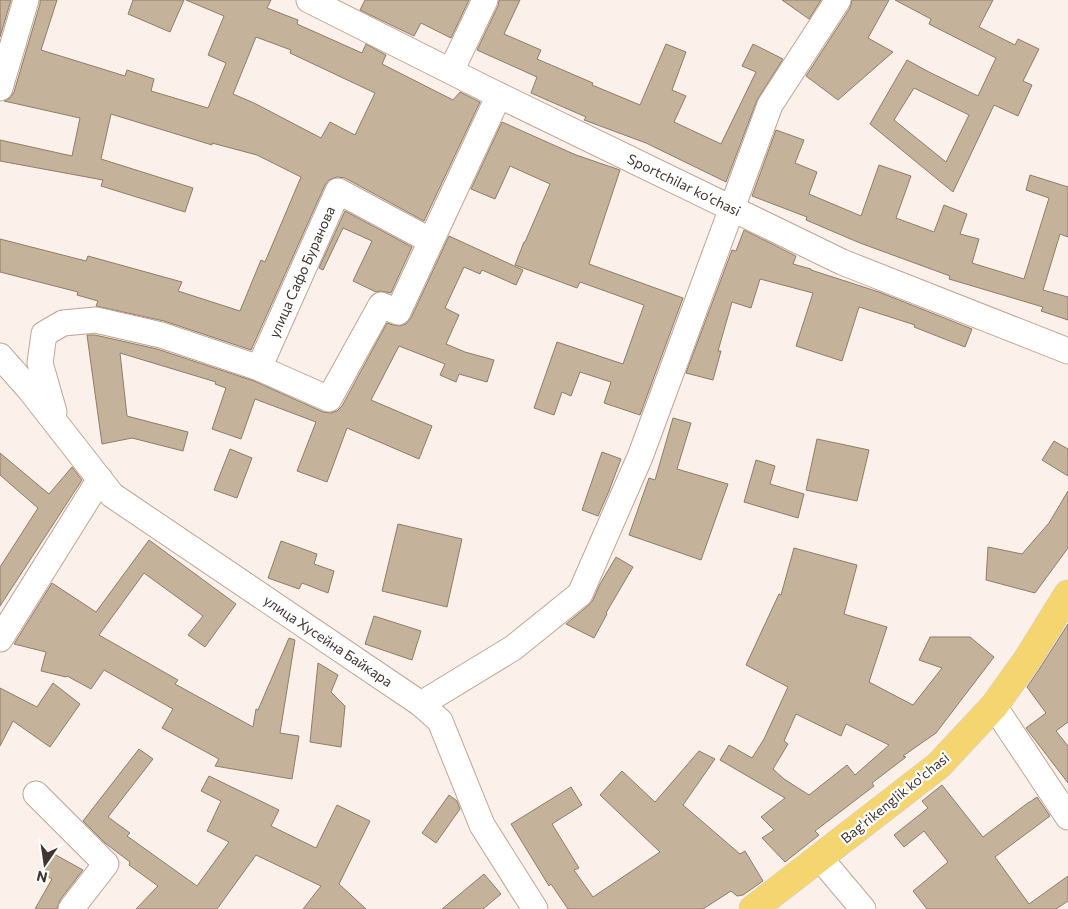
<svg xmlns="http://www.w3.org/2000/svg" width="1068" height="909" viewBox="0 0 1068 909" font-family="Commissioner,sans-serif">
  <style>
    .building { fill: #c4b29a; stroke: #8e7d66; fill-rule: evenodd }
    .lines { fill: none; stroke-linecap: round; stroke-linejoin: round }
    .minor-casing { stroke: #bfa495; stroke-width: 27 }
    .major-casing { stroke: #d1cfcd; stroke-width: 29 }
    .minor { stroke: #fff; stroke-width: 25 }
    .major { stroke: #f4d570; stroke-width: 28 }
    .labels { text-anchor: middle; stroke-width: 4.5; stroke-linejoin: round; paint-order: stroke }
    .street-label { font-size: 14px; fill: #40352f; stroke: #fff }
  </style>
  <rect width="100%" height="100%" fill="#fcf1ea"/>
  <path class="building" d="M0 0H11L0 37Z
    M40 0H57L41 50 125 76 127 70 154 79 151 91 208 108 226 63 208 55 224 16 186 0H271L267 8 298 20 297 24 362 53 366 44 386 55 382 64 453 100 460 92 480 102 424 221 345 178 337 177 329 180 325 185 251 350 164 321 96 306 98 301 77 295 78 292 0 272V239L86 261 88 256 182 282 178 291 240 311 261 260 265 262 301 177 257 155 212 143V145L111 114 101 159 193 188 185 212 101 186 103 180 0 161V140L72 156 80 118 4 101 10 98 14 92 40 4ZM256 37 291 50 290 53 375 93 355 135 330 122 321 138 254 103 233 94Z
    M133 0H184L170 32 128 14Z
    M365 0H469L451 38 421 23 414 36 360 10Z
    M499 0H520L504 34 541 50 537 59 593 83 592 85 640 105 666 44 686 52 672 90 686 96 674 122 721 144 756 72 742 66 753 44 783 59 757 100 726 182 646 143 584 120 586 117 531 93 537 77 477 50 498 6Z
    M782 0H821L809 19Z
    M852 0H889L868 38 893 52 838 100 806 76 850 8Z
    M895 0H993L979 27 1015 45 1018 39 1039 49 1023 81 1032 85 1018 116 994 105 953 192 870 124 907 60 929 72 978 96 996 58 929 24 931 19ZM914 88 969 115 946 162 894 120Z
    M502 122 576 155 620 170 589 264 683 298 640 415 604 403 611 382 580 372 571 396 562 392 554 415 534 408 557 342 623 364 644 305 580 282 577 288 515 265 524 242H525L550 184 510 166 495 199 471 189Z
    M776 130 804 140 795 163 817 172 809 194 861 216 879 165 911 176 896 218 934 232 944 205 967 214 960 234 979 239 972 263 1024 279 1049 198 1026 190 1030 175 1068 187V237L1060 234 1043 290 1068 297V320L1041 311 1043 307 949 279 950 276 860 243 806 220 807 217 752 196Z
    M345 211 412 247 391 293 380 291 376 292 353 281 372 241 343 228 323 270 319 268Z
    M744 230 796 256 793 264 811 269V270L879 292 972 329 965 347 914 327 915 325 859 307 842 361 796 346 813 293 760 279 751 308 732 302 718 351H721L713 380 686 373 732 250 736 251Z
    M449 236 523 270 516 285 482 270 480 274 464 267 445 308 459 315 446 344 465 352 494 360 487 382 459 374 456 382 440 375 445 364 399 346 371 400 432 426 419 459 347 428 327 482 297 471 316 422 255 399 241 439 212 429 226 388 215 384 216 382 120 353 127 416 188 432 183 451 132 438 102 444 87 335H95L157 349 254 381 323 412 331 413 337 411 342 406 387 323 393 325 400 326 406 324 411 318Z
    M673 418 691 423 677 469 728 484 701 560 629 535 649 478 655 480Z
    M817 439 869 450 857 501 806 490Z
    M1054 441 1068 449V476L1042 460Z
    M230 449 252 458 237 498 214 490Z
    M602 452 621 459 609 491 598 516 582 510Z
    M0 453 49 494 72 467 82 480 0 606V567L38 508 0 475Z
    M756 460 775 466 770 484 804 494 798 518 744 502Z
    M1068 491V548L1035 593 986 580 988 547 1022 554 1049 523Z
    M398 524 462 539 447 607 382 591Z
    M149 540 236 604 205 647 188 635 203 616 144 573 99 635 178 680 175 684 253 727 256 709 258 710 289 638 295 640 280 733 299 736 292 779 215 766 219 759 162 728 173 709 104 670 91 689 67 676 66 677 41 671 46 652 14 644 52 583 96 612Z
    M281 541 317 554 314 564 334 571 328 593 302 583 299 589 268 578Z
    M794 548 857 565 844 614 887 627 869 682 913 705 942 668 919 660 930 637H970L994 657 936 733 903 756 906 757 872 783 874 786 815 831 819 835 785 862 762 838 774 830 761 817 785 798 720 760 729 745 752 758 764 739 788 687 746 665 779 594 781 595ZM796 714 841 736 846 724 889 745 855 775 847 765 809 795 784 779 773 769 788 744 784 741Z
    M616 557 633 567 606 613 607 614 594 638 566 624 589 605 593 600 600 584Z
    M374 616 421 631 412 660 365 644Z
    M1068 624V722L1056 731 1068 746V783L1026 728 1046 713 1027 687 1040 668Z
    M318 663 338 675 331 692 345 706 341 747 310 742Z
    M53 683 80 704 50 747 13 721 0 746V688L37 707Z
    M139 749 153 759 108 817 130 833 127 836 197 886 229 842 207 831 221 801 201 791 209 776 279 810 271 826 316 848 337 805 370 821 339 884 366 909H303L321 886 256 855 217 909H136L158 886 129 865 130 862 105 843 83 821Z
    M699 751 715 759 683 805 740 854 745 851 763 881 743 895 737 896 731 891 703 909H568L551 884 549 886 511 824 571 787 582 805 552 824 579 868 574 870 593 897 660 852 600 795 622 771 655 802Z
    M942 785 983 837 1029 802H1030L1037 797 1050 816 995 857 1029 904 1068 876V901L1056 909H927L913 891 948 862 924 831 904 847 894 835 928 808 922 801Z
    M449 795 457 801 460 809 436 843 422 833Z
    M54 854 83 870 60 900 57 909H35L52 879 43 874Z
    M484 874 501 894 483 909H442Z"/>
  <g class="lines">
    <defs>
      <path id="minor" d="M309 0 484 88 842 262 1068 351
        M451 71 485 0
        M0 88 26 0
        M0 356 30 390 112 495 421 704 440 721 482 825 535 909
        M259 368 329 399 381 305 398 312 431 241
        M54 412 40 363 44 334 63 323 96 320 161 335 259 368 338 191 431 241 499 95
        M0 639 100 479
        M421 704 513 648 580 594 640 457 770 105 838 0
        M994 706 1068 817
        M36 794 106 864 71 909
        M820 858 863 909"/>
      <path id="major" d="M753 909 939 765 994 706 1027 660 1068 594"/>
    </defs>
    <use href="#minor" class="minor-casing"/>
    <use href="#major" class="major-casing"/>
    <use href="#minor" class="minor"/>
    <use href="#major" class="major"/>
  </g>
  <g class="labels">
    <g class="street-label">
      <text transform="translate(684 185) rotate(26)" y="5">Sportchilar ko‘chasi</text>
      <text transform="translate(302 272) rotate(-66)" y="5">улица Сафо Буранова</text>
      <text transform="translate(328 641) rotate(34)" y="5">улица Хусейна Байкара</text>
      <text transform="translate(895 798) rotate(-39)" y="5">Bag'rikenglik ko'chasi</text>
    </g>
  </g>
  <g transform="translate(45 864) rotate(193)" stroke="#ffffff" stroke-width="4" paint-order="stroke">
  <path d="M0-4L9 19L0 12L-9 19Z" fill="#40352f"/>
  <text y="-8" font-size="14" font-weight="bold" text-anchor="middle" fill="#40352f">N</text>
  </g>
</svg>
